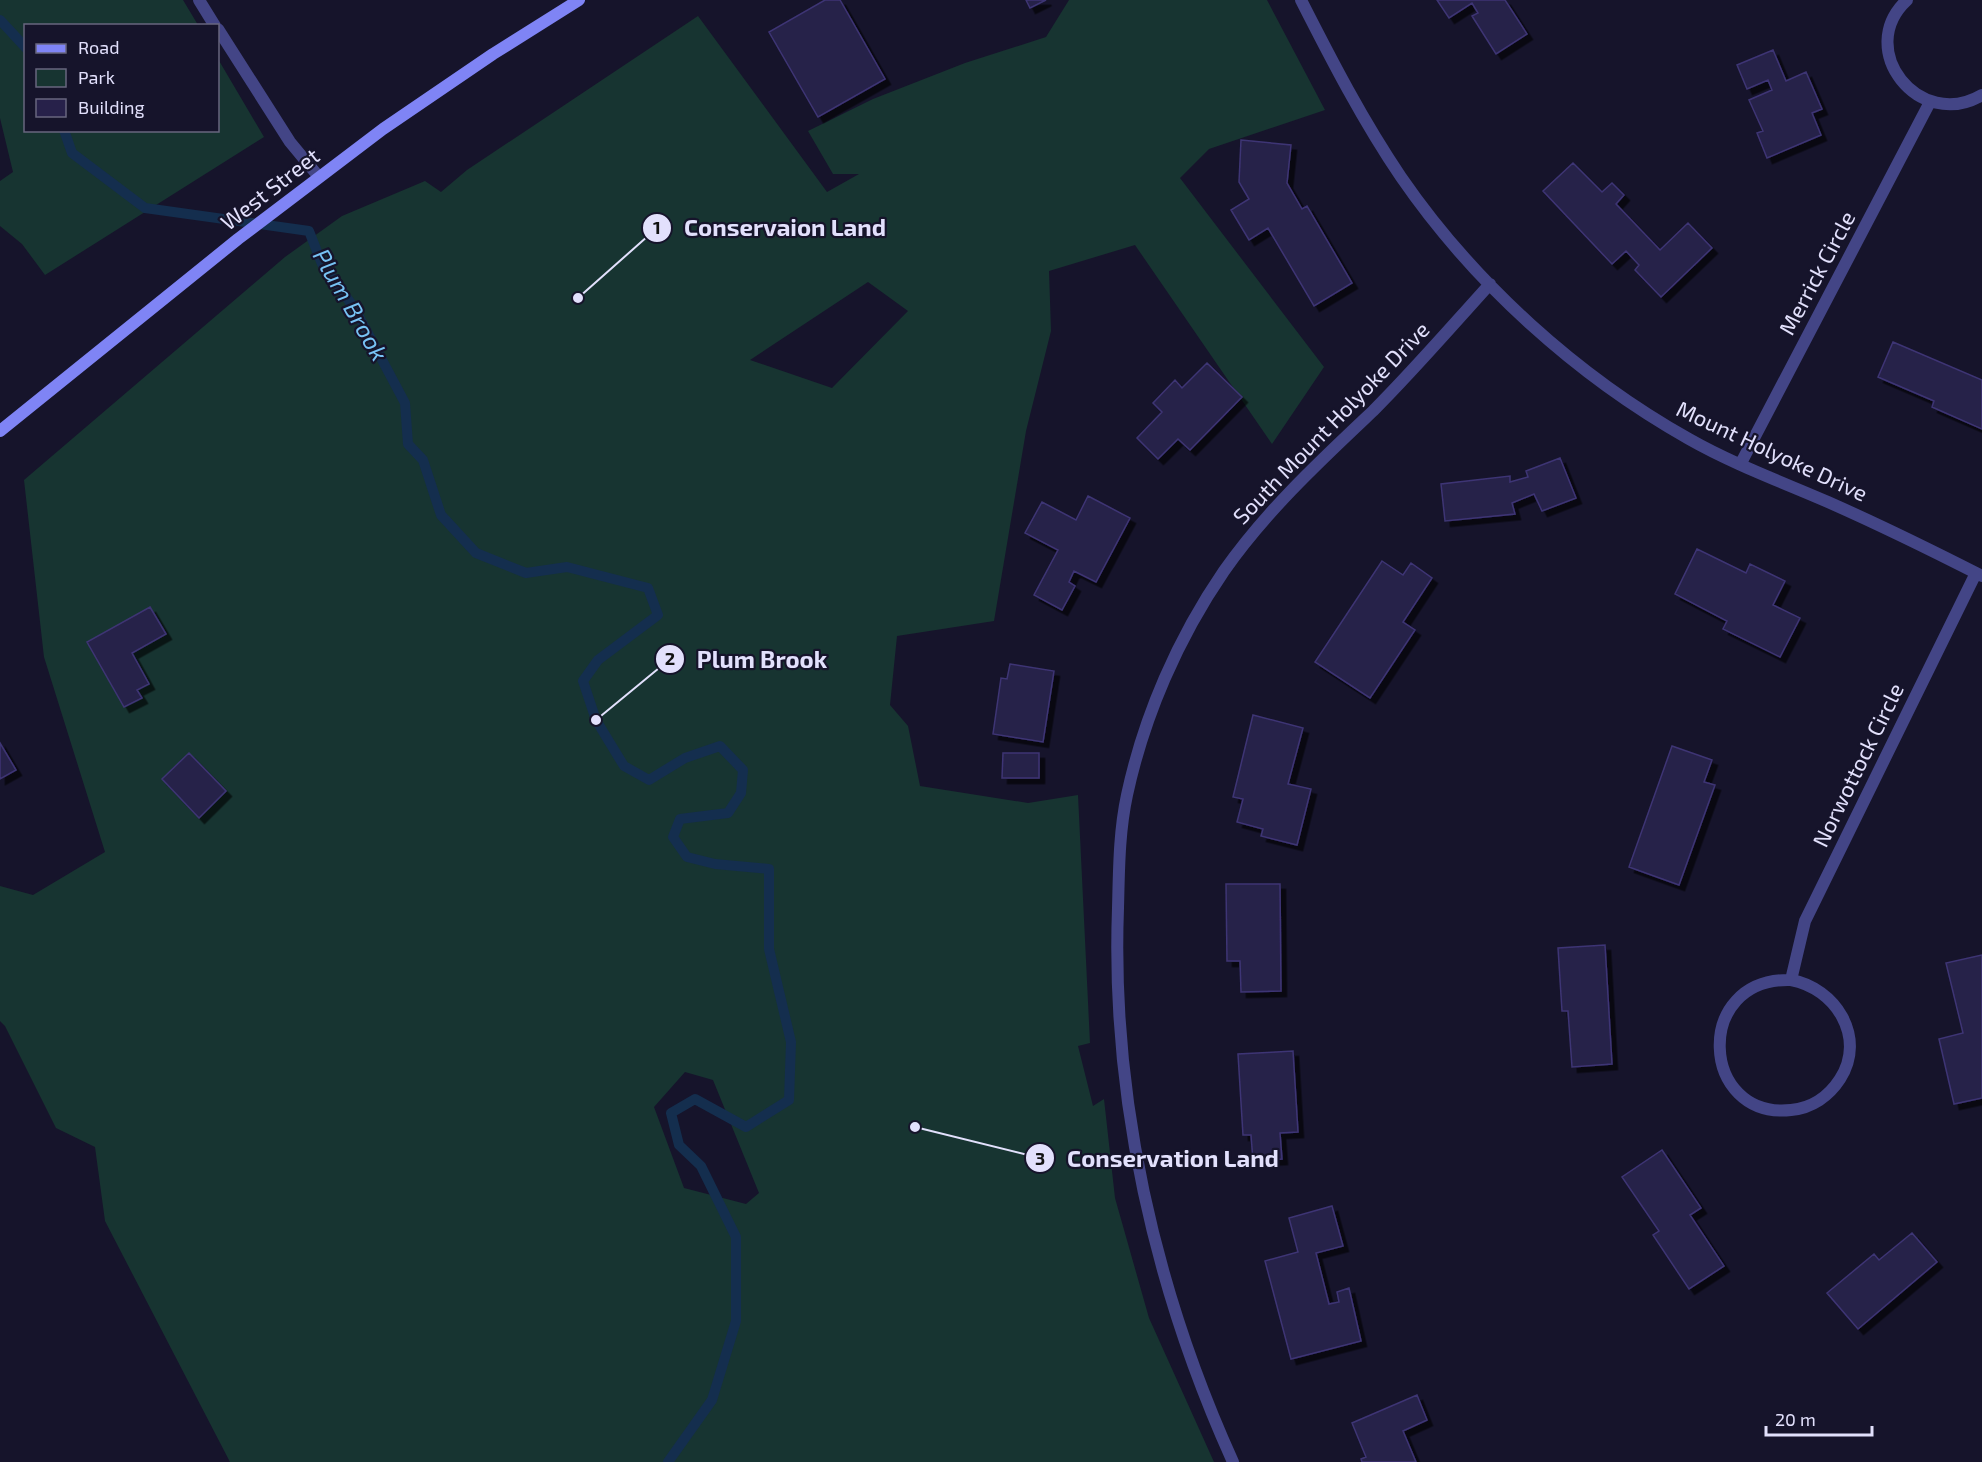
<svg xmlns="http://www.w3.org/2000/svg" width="1982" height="1462" viewBox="0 0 1982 1462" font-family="'Exo 2',sans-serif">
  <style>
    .green { fill: #173431; fill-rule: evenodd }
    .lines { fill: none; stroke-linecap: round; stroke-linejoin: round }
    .stream { stroke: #142e4e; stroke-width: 10 }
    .building { fill: #27214a; stroke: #3e3574; stroke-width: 1.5; filter: url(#shadow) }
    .service { stroke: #434586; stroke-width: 12 }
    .minor { stroke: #434586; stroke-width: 12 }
    .secondary { stroke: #7f84f5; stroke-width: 12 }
    .labels { text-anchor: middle; stroke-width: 4.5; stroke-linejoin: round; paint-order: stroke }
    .street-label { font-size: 22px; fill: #e2e0fc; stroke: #16142b }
    .water-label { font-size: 24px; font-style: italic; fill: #77c2f4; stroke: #16142b }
    .leader { fill: none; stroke: #e2e0fc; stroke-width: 2 }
    .callout-dot { fill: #e2e0fc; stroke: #16142b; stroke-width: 2 }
    .mark-label { font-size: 18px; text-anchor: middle; font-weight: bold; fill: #111 }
    .callout-label { font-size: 24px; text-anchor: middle; font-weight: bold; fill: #e2e0fc; stroke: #16142b; stroke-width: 4.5; stroke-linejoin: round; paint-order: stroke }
  </style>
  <defs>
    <filter id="shadow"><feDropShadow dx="5.5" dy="5.5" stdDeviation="0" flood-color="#0009"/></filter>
  </defs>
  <rect width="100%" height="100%" fill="#16142b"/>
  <path class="green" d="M0 0H183L198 25 26 26V130H218V59L264 137 45 275 22 244 0 226V181L13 172 0 118Z
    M1069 0H1267L1325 110 1209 149 1180 178 1324 367 1272 444 1135 245 1049 271 1051 331 1026 431 994 621 897 636 890 705 908 726 920 786 1028 803 1078 795 1090 1043 1078 1046 1093 1106 1104 1099 1115 1198 1149 1318 1214 1462H230L105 1221 95 1147 56 1128 5 1026 0 1021V886L33 895 105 852 44 657 24 480 285 257 342 216 425 181 441 192 467 170 698 16 827 192 859 174H833L808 131 873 99 965 63 1046 37ZM868 282 908 311 832 388 750 360ZM685 1072 713 1080 759 1193 746 1204 684 1188 654 1107Z"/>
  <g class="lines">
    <path class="stream" d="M0 20 26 48
      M64 130 72 153 145 208 309 231 322 264 355 309 405 403 408 444 423 460 441 515 476 553 526 573 567 567 648 588 658 615 598 660 583 681 596 720 624 766 649 780 685 758 720 746 743 770 741 793 728 813 680 819 673 837 687 857 715 864 769 869V949L791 1042 789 1100 746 1127 695 1099 671 1113 679 1145 701 1166 736 1237V1321L712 1400 668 1462"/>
  </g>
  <path class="building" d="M825 0H840L885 79 818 117 769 32Z
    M1026 0H1046L1030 8Z
    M1437 0H1505L1527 34 1496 54 1472 16 1478 13 1472 3 1449 18Z
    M1773 50 1786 81 1806 72 1822 109 1812 113 1821 135 1767 158 1757 133 1763 131 1749 100 1772 90 1768 80 1747 89 1737 65Z
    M1241 140 1291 145 1287 183 1302 209 1307 206 1352 283 1314 306 1268 228 1249 240 1231 210 1249 199 1239 182Z
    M1573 163 1602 192 1612 183 1624 195 1616 204 1660 250 1688 223 1712 248 1661 297 1635 270 1639 265 1626 251 1612 264 1543 191Z
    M1893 342 1982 380V429L1932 407 1934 401 1878 377Z
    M1207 363 1242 397 1190 450 1178 439 1158 459 1137 438 1162 412 1153 403 1175 380 1182 388Z
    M1560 458 1576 498 1542 511 1534 494 1512 503 1515 514 1445 521 1441 484 1510 476V482L1528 477 1526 471Z
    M1088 496 1130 518 1096 582 1074 571 1069 582 1075 586 1062 610 1034 595 1058 550 1025 533 1042 502 1076 520Z
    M1697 549 1746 573 1750 564 1785 581 1773 605 1800 618 1780 657 1723 629 1727 621 1675 594Z
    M1382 561 1403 575 1411 563 1432 578 1403 622 1415 630 1370 698 1315 662Z
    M150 607 166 634 132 653 149 684 137 690 142 698 124 707 87 642Z
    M1010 664 1054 671 1043 742 993 734 1001 678 1007 679Z
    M1253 715 1303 728 1288 784 1311 789 1297 845 1261 836 1263 829 1237 822 1243 799 1233 797Z
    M0 743 16 770 0 779Z
    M1672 746 1712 760 1704 782 1715 785 1679 885 1629 867Z
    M189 753 226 791 199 818 162 779Z
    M1003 753H1039V778H1002Z
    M1226 884H1280L1281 991 1241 992 1240 961H1227Z
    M1605 945 1612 1064 1572 1067 1568 1011H1562L1558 948Z
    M1982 955V1098L1954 1104 1939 1039 1963 1033 1946 963Z
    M1293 1051 1298 1132 1280 1133 1282 1159 1253 1161 1251 1135H1243L1238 1054Z
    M1662 1150 1701 1208 1690 1215 1724 1266 1689 1289 1653 1235 1659 1231 1622 1177Z
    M1332 1206 1343 1246 1316 1253 1329 1304 1339 1302 1337 1292 1349 1288 1361 1341 1291 1359 1265 1261 1298 1252 1289 1218Z
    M1912 1233 1937 1262 1858 1329 1827 1293 1874 1254 1879 1260Z
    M1417 1395 1427 1420 1403 1431 1416 1462H1362L1361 1459 1366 1457 1352 1423Z"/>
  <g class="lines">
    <path class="service" d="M199 0 215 26
      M218 29 290 142 319 177"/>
    <path class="minor" d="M1301 0C1332 61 1363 121 1401 177 1474 283 1577 376 1689 439 1733 464 1782 482 1828 502 1880 525 1931 550 1982 576
      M1907 0C1854 49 1919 132 1982 95
      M1741 463 1930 102
      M1791 980C1692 977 1700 1120 1791 1110 1812 1108 1829 1096 1840 1079 1867 1037 1835 988 1791 980L1805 921 1976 573
      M1233 1462C1155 1290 1111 1097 1118 908 1119 870 1119 832 1127 795 1144 716 1178 638 1224 571 1266 511 1320 461 1373 411 1414 370 1451 327 1490 284"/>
    <path class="secondary" d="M0 431 238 239 383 129 493 54 579 0"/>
  </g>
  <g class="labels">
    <g class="street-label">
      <text transform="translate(270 189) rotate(-38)" y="8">West Street</text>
      <text transform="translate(1817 273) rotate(-62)" y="8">Merrick Circle</text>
      <text transform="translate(1331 423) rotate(-46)" y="8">South Mount Holyoke Drive</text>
      <text transform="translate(1772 451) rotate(25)" y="8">Mount Holyoke Drive</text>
      <text transform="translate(1858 765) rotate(-64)" y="8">Norwottock Circle</text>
    </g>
    <g class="water-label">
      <text transform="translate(350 305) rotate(60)" y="8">Plum Brook</text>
    </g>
  </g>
  <path class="leader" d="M578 298L657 228M596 720L670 659M915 1127L1040 1158"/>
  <g class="callout-dot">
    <circle cx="578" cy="298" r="6"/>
    <circle cx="596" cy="720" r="6"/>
    <circle cx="915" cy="1127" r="6"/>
    <circle cx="657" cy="228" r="15"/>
    <circle cx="670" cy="659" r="15"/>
    <circle cx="1040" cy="1158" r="15"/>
  </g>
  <g class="mark-label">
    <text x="657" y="234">1</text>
    <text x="670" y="665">2</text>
    <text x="1040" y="1165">3</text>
  </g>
  <g class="callout-label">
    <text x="785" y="236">Conservaion Land</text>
    <text x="762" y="668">Plum Brook</text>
    <text x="1173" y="1167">Conservation Land</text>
  </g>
  <rect x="24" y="24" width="195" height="108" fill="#16142b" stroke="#68667f" stroke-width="1.5"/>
  <rect x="36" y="44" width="30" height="9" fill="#7f84f5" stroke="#68667f" stroke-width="1.5"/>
  <text x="78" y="54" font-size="18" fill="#e2e0fc">Road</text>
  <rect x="36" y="69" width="30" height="18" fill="#173431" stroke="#68667f" stroke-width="1.5"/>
  <text x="78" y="84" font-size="18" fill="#e2e0fc">Park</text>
  <rect x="36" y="99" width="30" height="18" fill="#27214a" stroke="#68667f" stroke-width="1.5"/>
  <text x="78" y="114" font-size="18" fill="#e2e0fc">Building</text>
  <path d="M1766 1426v9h106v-9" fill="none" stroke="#e2e0fc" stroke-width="3"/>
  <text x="1775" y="1426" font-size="18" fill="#e2e0fc" stroke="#16142b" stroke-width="4.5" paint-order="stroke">20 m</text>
</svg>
